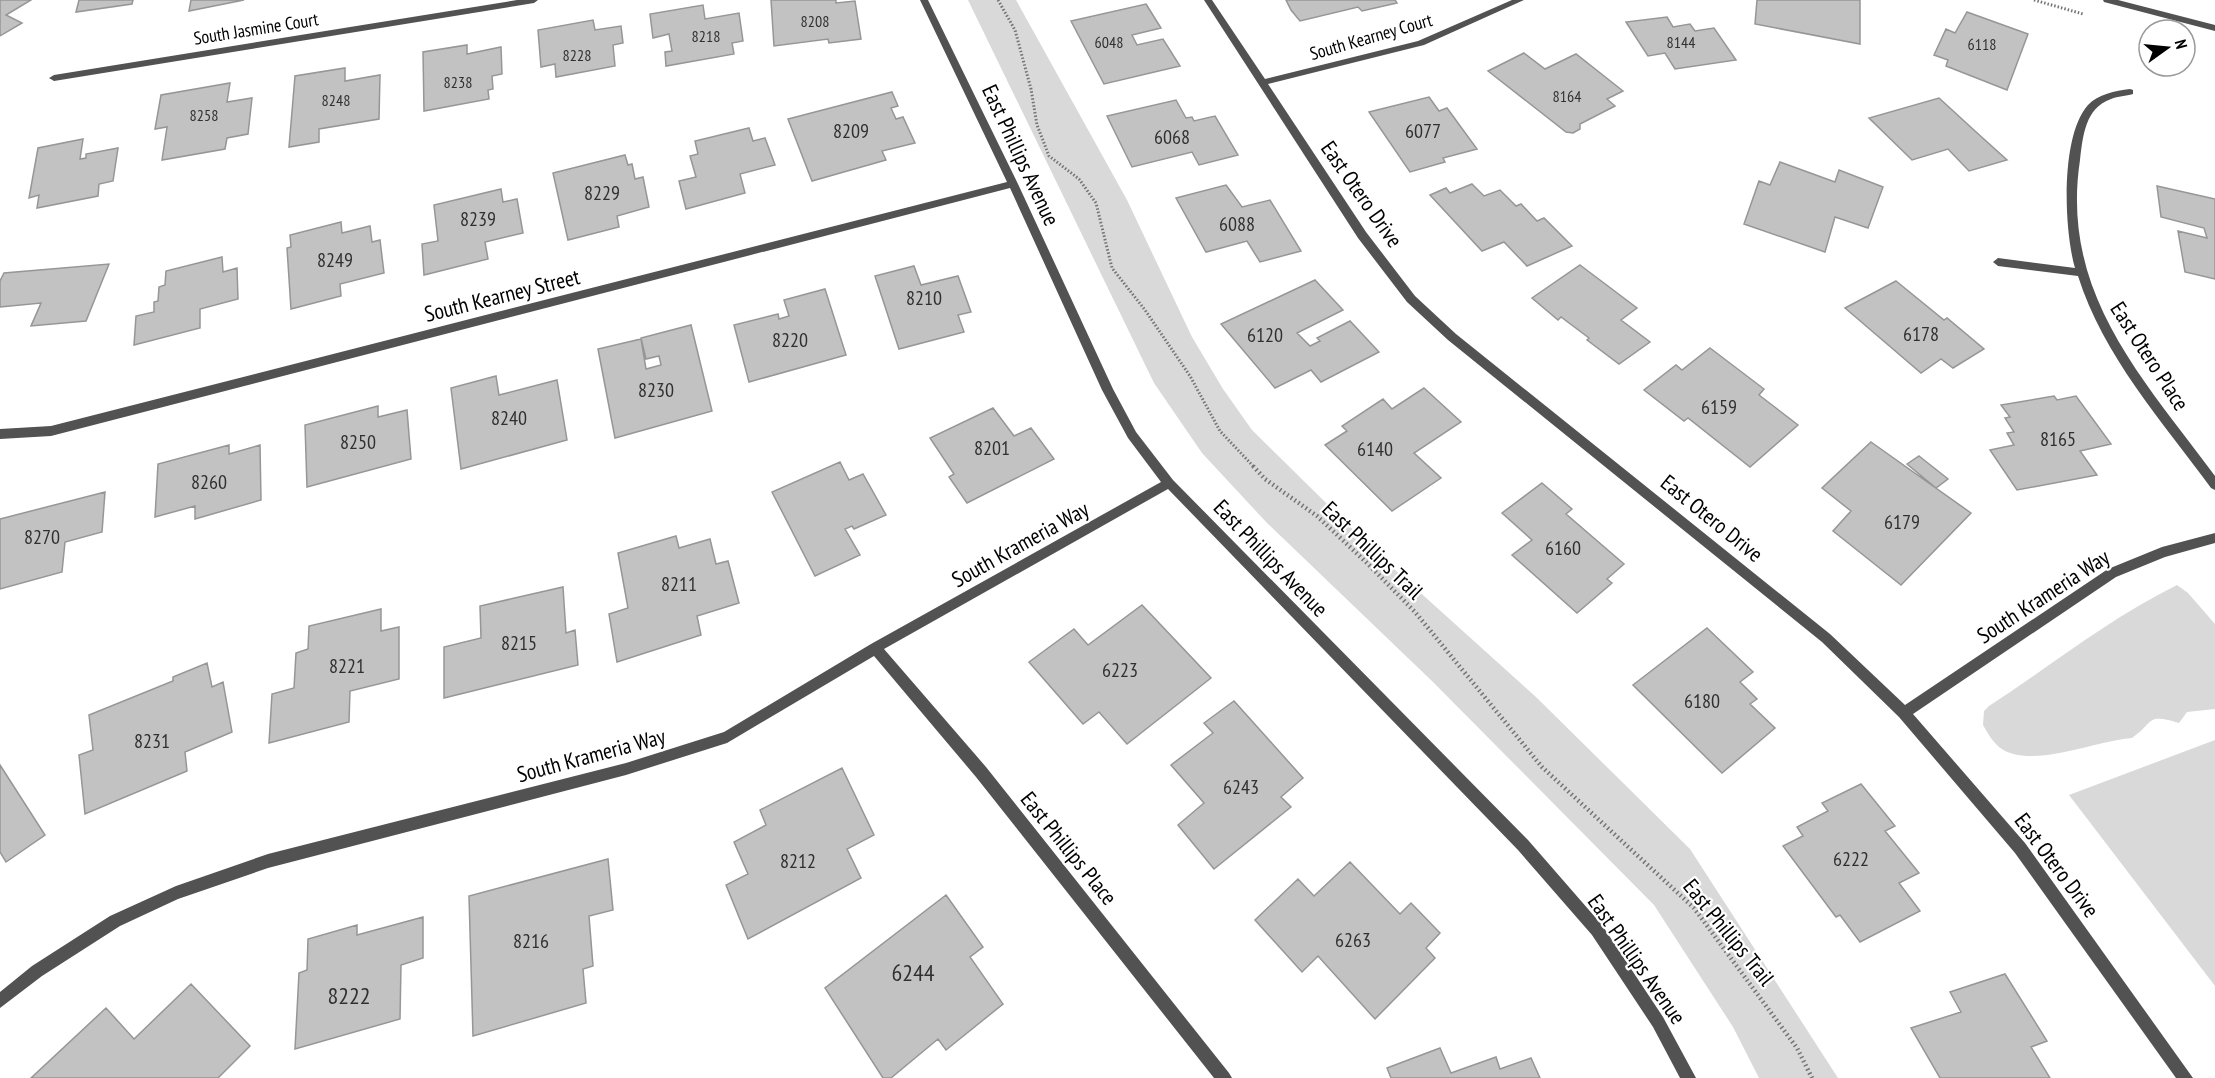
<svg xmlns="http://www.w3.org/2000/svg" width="2215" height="1078" viewBox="0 0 2215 1078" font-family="'PT Sans Narrow',sans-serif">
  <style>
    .green { fill: #d9d9d9 }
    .building { fill: #c2c2c2; stroke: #969696; stroke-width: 1.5 }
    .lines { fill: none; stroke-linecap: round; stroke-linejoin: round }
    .path-far1 { stroke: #747474; stroke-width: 3; stroke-dasharray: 1.5 2; stroke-linecap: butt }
    .path { stroke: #747474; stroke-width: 4.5; stroke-dasharray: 1.5 3; stroke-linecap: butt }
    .street { fill: #525252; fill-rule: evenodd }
    .labels { text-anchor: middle; stroke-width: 4.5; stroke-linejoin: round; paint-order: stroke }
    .far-number-label { font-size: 16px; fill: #303030 }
    .far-street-label { font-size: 18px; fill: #000; stroke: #fff }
    .number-label { font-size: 20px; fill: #303030 }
    .street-label { font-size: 22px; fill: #000; stroke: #fff }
    .near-number-label { font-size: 24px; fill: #303030 }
  </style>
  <rect width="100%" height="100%" fill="#fff"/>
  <path class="green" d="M968 0H1016L1127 200 1192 337 1223 389 1252 430 1383 559 1537 698 1690 849 1838 1078H1759L1733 1027 1654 905 1433 682 1267 523 1202 453 1154 383Z
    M2177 585 2188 593 2215 624V709L2187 712 2179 723C2145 713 2155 722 2132 738 2097 740 2029 771 1999 747 1992 741 1987 732 1983 725L1984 711 1989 706C2052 665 2110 618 2177 585Z
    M2215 740V986L2069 795Z"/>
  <path class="building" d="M0 0H31L6 15 22 23 0 36Z
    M79 0H133L132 4 76 12Z
    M191 0H244L189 11Z
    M771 0H836V3L855 1 861 39 829 43 828 39 774 46Z
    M1286 0H1395L1397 3 1362 11 1358 7 1300 21 1291 10Z
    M1757 0H1860V44L1755 24Z
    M1146 4 1161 28 1132 35 1137 45 1163 39 1180 66 1104 84 1071 21Z
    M703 5 705 19 739 13 743 41 732 43 734 54 666 66 665 52 672 51 669 34 653 38 650 14Z
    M1967 12 2028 34 2007 90 1946 66 1948 60 1934 55 1946 29 1955 33Z
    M1667 17 1673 27 1690 24 1695 31 1714 28 1736 60 1675 69 1665 53 1648 56 1626 22Z
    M593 20 595 30 621 26 623 43 613 45 615 66 556 77 555 64 541 67 538 30Z
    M467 45V54L501 47 502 74 492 76 493 89 488 90 489 99 424 111 423 52Z
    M1524 53 1545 69 1576 54 1623 91 1607 99 1615 106 1580 124V129L1573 133 1566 132 1488 71Z
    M345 68V81L380 75 379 119 319 129V142L289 147 295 76Z
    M230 83 227 102 252 98 248 134 227 138 225 149 162 160 167 127 155 129 161 95Z
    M892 92 898 106 891 108 896 119 903 117 915 143 882 151 886 160 812 181 788 119Z
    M1429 97 1439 111 1447 108 1477 149 1443 158 1445 162 1410 172 1369 112Z
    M1939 98 1975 131 2007 160 1969 171 1948 149 1912 160 1869 118Z
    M1176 100 1186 118 1192 117 1194 121 1215 116 1238 155 1199 165 1192 152 1132 167 1107 116Z
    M749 128 753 141 765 138 775 165 740 174 745 193 686 209 679 181 696 177 690 156 698 154 695 141Z
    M83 139 80 159 86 158V154L118 148 113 181 99 184 98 196 37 208 39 195 29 198 38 148Z
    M625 155 628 165 632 164 635 179 643 177 649 207 617 216 619 227 568 240 553 173Z
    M1780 162 1835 182 1839 170 1883 187 1868 228 1835 217 1825 252 1744 224 1759 181 1770 185Z
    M1472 184 1484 196 1500 190 1516 206 1521 204 1537 221 1544 218 1572 246 1527 266 1504 242 1482 251 1430 195 1446 188 1450 193Z
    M1226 185 1242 207 1270 200 1301 251 1260 262 1247 241 1206 252 1176 198Z
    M2157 186 2215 199V279L2185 272 2178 231 2207 238 2204 228 2161 217Z
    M501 189 503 202 517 199 523 233 485 242 488 259 424 275 422 244 438 241 434 205Z
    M341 222 342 233 370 226 372 242 380 240 384 273 340 284 341 296 291 309 287 248 291 247 290 235Z
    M222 257 223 272 237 268 238 299 200 309V328L134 345 136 316 154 312V302L158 301 159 287 165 285 166 271Z
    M109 264 86 321 31 326 41 303 0 307V281L4 273Z
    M1580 265 1637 308 1621 320 1650 342 1619 364 1587 340 1589 338 1561 317 1558 320 1532 298Z
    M914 266 921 285 958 276 971 312 958 315 964 332 899 349 875 276Z
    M1315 280 1343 310 1297 333 1310 346 1320 341 1317 338 1350 321 1379 352 1321 382 1311 370 1275 388 1221 324Z
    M1896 281 1944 320 1947 318 1984 349 1953 368 1941 359 1921 373 1845 308Z
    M825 289 846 355 749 382 734 325 778 314 779 319 789 316 784 300Z
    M691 325 712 411 615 438 598 349 641 339 646 369 661 365 659 356 646 359 641 338Z
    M1710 348 1764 389 1759 395 1798 425 1750 467 1688 418 1684 421 1644 390 1676 365 1682 370Z
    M496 376 499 395 557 380 567 440 461 469 451 388Z
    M1424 388 1461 422 1414 453 1441 478 1392 511 1325 445 1347 431 1342 426 1383 399 1392 409Z
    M2054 396 2057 400 2076 396 2111 444 2080 451 2097 475 2017 490 1990 450 2014 445 2007 433 2014 432 2005 418 2010 417 2001 405Z
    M378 406V417L407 410 411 459 307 487 305 425Z
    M993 408 1014 436 1031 428 1054 459 967 503 949 477 954 474 930 438Z
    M1871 442 1971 513 1901 585 1833 531 1851 511 1822 488Z
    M229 445V454L260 445 261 500 195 519V506L155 517 158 464Z
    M1919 456 1948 479 1936 488 1907 464Z
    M840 462 849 480 863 474 886 515 854 529 852 526 845 529 860 555 815 576 772 492Z
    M1542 483 1572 509 1566 514 1624 564 1607 579 1612 583 1577 613 1512 555 1532 540 1502 513Z
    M105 492 102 532 65 542 62 572 0 589V519Z
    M676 536 679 548 710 539 716 564 728 561 739 603 697 616 701 635 617 662 609 614 628 608 618 553Z
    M563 587 566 633 575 630 578 665 444 698V647L481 638 480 606Z
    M1142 605 1211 678 1127 744 1099 712 1083 724 1029 662 1074 629 1088 645Z
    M381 609V631L399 627V679L350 691 349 722 269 743 272 694 294 688 296 653 308 649 309 626Z
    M1707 628 1753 672 1740 682 1757 699 1750 704 1775 728 1722 773 1633 685Z
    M207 663 212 687 223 682 232 732 185 752 187 771 85 814 79 755 93 750 89 715 173 681V677Z
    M1234 701 1303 778 1281 797 1291 807 1214 869 1178 825 1204 803 1171 765 1213 733 1204 723Z
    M0 765 45 835 6 862 0 852Z
    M842 768 874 835 847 849 861 878 748 939 726 885 748 874 734 842 766 825 760 810Z
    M1861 784 1895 826 1885 831 1919 873 1899 883 1920 911 1860 942 1840 915 1836 917 1783 846 1803 836 1797 827 1828 811 1822 803Z
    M608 859 613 910 589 916 593 966 583 969 586 1003 473 1036 469 896Z
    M1350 862 1400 914 1411 903 1440 933 1426 948 1435 958 1375 1019 1318 956 1302 972 1255 920 1298 879 1314 896Z
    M946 895 983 947 970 957 1003 1004 946 1050 938 1039 891 1078H883L825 988Z
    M423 917V958L401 965 400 1019 295 1049 299 973 307 970 308 939 357 925V935Z
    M2005 974 2047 1041 2031 1047 2050 1078H1940L1911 1028 1961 1012 1950 992Z
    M191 984 250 1046 218 1078H31L106 1008 134 1039Z
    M1440 1048 1451 1073 1496 1057 1500 1069 1531 1058 1540 1078H1391L1387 1068Z"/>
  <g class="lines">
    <path class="path-far1" d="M998 0 1015 30 1031 89 1037 125 1049 156 1079 179 1096 203 1112 268 1145 310 1190 376 1220 431 1254 467
      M2034 0 2083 14"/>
    <path class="path" d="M1253 466 1265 479 1317 516 1368 564 1415 612 1542 767 1694 908 1797 1048 1812 1078"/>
    <path class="street" d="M517 0H538L534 3 54 81 49 78 54 75Z
      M920 0H928L1018 184 1113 389 1136 432 1173 480 1528 840 1602 925 1663 1017 1696 1078H1680L1653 1027 1592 935 1518 850 1168 489 884 649 986 767 1229 1073 1232 1078H1214L976 777 874 656 727 743 626 775 268 868 178 899 120 926 42 976 0 1008V992L32 966 110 916 176 886 268 854 626 763 724 732 871 644 1161 482 1128 438 1102 390 1010 188 51 436 0 439V429L51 426 1007 182Z
      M1204 0H1212L1265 79 1418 41 1512 0H1524L1424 45 1268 84 1366 232 1415 296 1456 334 1830 634 1905 705 2108 569 2162 547 2215 533V543L2165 557 2116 577 1913 714 2025 843 2193 1078H2176L2015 853 1899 717 1822 642 1448 340 1407 302 1358 238Z
      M2103 0H2118L2215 25V31L2104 2Z
      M2130 89 2133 90V94C2126 96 2118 96 2111 99 2085 108 2083 136 2080 160 2060 293 2142 377 2215 476V490L2211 488C2163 422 2103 356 2078 276L1998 266 1993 262 1998 258 2075 268C2064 231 2060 136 2088 105 2098 94 2115 91 2130 89Z"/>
  </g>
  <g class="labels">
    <g class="far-number-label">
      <text x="815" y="27">8208</text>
      <text x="706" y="42">8218</text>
      <text x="1109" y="48">6048</text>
      <text x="1681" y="48">8144</text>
      <text x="1982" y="50">6118</text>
      <text x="577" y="61">8228</text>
      <text x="458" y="88">8238</text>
      <text x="1567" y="102">8164</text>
      <text x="336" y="106">8248</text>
      <text x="204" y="121">8258</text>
    </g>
    <g class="far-street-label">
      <text transform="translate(256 29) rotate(-9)" y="6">South Jasmine Court</text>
      <text transform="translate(1371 37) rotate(-16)" y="6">South Kearney Court</text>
    </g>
    <g class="number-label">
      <text x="851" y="138">8209</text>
      <text x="1423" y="138">6077</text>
      <text x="1172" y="144">6068</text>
      <text x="602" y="200">8229</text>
      <text x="478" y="226">8239</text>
      <text x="1237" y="231">6088</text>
      <text x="335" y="267">8249</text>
      <text x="924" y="305">8210</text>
      <text x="1921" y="341">6178</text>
      <text x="1265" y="342">6120</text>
      <text x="790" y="347">8220</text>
      <text x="656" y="397">8230</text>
      <text x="1719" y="414">6159</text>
      <text x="509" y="425">8240</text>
      <text x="2058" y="446">8165</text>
      <text x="358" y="449">8250</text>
      <text x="992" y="455">8201</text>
      <text x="1375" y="456">6140</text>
      <text x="209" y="489">8260</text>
      <text x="1902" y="529">6179</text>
      <text x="42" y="544">8270</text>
      <text x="1563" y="555">6160</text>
      <text x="679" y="591">8211</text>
      <text x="519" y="650">8215</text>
      <text x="347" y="673">8221</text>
      <text x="1120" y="677">6223</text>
      <text x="1702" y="708">6180</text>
      <text x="152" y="748">8231</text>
      <text x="1241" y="794">6243</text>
      <text x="1851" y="866">6222</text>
      <text x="798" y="868">8212</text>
      <text x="1353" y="947">6263</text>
      <text x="531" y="948">8216</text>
    </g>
    <g class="street-label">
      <text transform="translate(1021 155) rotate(65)" y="8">East Phillips Avenue</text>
      <text transform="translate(1362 194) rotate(55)" y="8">East Otero Drive</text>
      <text transform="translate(502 295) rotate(-14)" y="8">South Kearney Street</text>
      <text transform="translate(2150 356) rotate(57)" y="8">East Otero Place</text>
      <text transform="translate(1712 518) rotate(39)" y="8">East Otero Drive</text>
      <text transform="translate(1020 544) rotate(-29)" y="8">South Krameria Way</text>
      <text transform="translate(1373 550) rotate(44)" y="8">East Phillips Trail</text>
      <text transform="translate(1271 558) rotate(46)" y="8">East Phillips Avenue</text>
      <text transform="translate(2043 596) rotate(-33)" y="8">South Krameria Way</text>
      <text transform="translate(591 755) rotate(-15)" y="8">South Krameria Way</text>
      <text transform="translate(1069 848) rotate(51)" y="8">East Phillips Place</text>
      <text transform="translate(2057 865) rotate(53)" y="8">East Otero Drive</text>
      <text transform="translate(1729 932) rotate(51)" y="8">East Phillips Trail</text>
      <text transform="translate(1637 959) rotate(55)" y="8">East Phillips Avenue</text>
    </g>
    <g class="near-number-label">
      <text x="913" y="981">6244</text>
      <text x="349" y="1004">8222</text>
    </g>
  </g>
  <g transform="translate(2167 48) rotate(75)"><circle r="28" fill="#ffffff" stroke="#999999" stroke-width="1.5"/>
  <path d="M0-4.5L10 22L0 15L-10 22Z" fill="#000000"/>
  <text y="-9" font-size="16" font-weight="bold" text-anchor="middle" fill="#000000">N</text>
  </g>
</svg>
